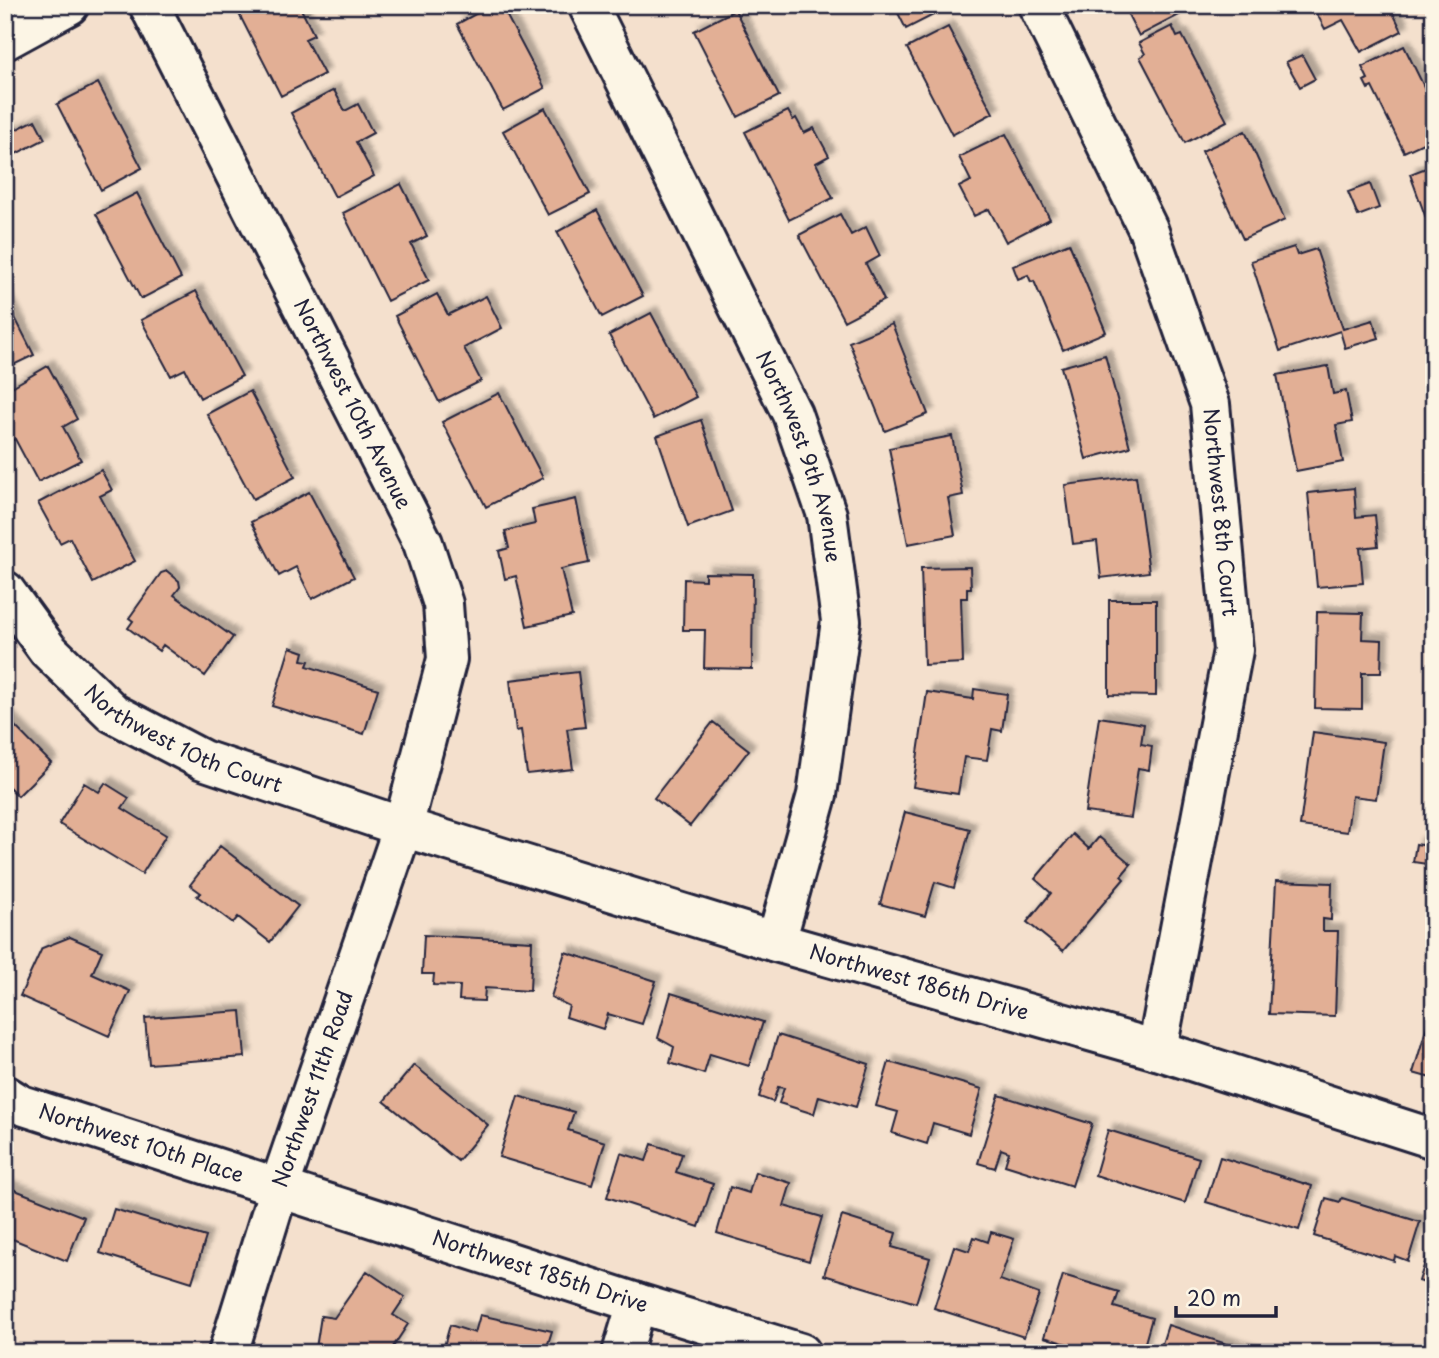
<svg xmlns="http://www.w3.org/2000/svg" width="1439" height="1358" viewBox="0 0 1439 1358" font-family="'Playpen Sans',sans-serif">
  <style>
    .building { fill: #e2af95; stroke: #22223b; stroke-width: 2; filter: url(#shadow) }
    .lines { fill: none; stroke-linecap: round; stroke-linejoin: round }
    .street-casing { stroke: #22223b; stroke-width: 44 }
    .secondary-casing { stroke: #22223b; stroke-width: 44 }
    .street { stroke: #fcf5e5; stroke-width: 38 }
    .secondary { stroke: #fcf5e5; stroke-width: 38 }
    .labels { text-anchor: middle; stroke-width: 6; stroke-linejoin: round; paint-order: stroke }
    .street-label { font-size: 21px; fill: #22223b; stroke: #fcf5e5 }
  </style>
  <defs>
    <filter id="shadow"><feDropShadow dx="6" dy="-6" stdDeviation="2" flood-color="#0004"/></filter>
  </defs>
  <rect width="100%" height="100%" fill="#f4e0cd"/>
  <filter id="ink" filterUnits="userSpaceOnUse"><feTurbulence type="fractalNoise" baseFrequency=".0143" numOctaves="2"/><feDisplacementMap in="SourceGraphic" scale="14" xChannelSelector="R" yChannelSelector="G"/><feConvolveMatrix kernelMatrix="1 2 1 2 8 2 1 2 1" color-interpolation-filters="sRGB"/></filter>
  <g filter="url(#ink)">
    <path class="building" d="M247 5H299L314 35 305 39 324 74 281 96 237 10Z
      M492 5H501L545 88 503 110 457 24Z
      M894 5H945L947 8 906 29Z
      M1123 5H1176L1181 14 1139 36Z
      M1312 5H1389L1402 31 1361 52 1343 20 1325 29Z
      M735 10 779 96 738 117 694 31Z
      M1172 26 1177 37 1182 35 1227 121 1185 143 1140 57 1145 54 1139 43Z
      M948 27 993 113 952 135 907 48Z
      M1404 46 1434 107V138L1404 152 1372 87 1368 89 1364 81 1368 79 1362 67Z
      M1302 55 1315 79 1300 87 1286 62Z
      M98 83 142 168 101 190 57 104Z
      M334 90 345 111 358 104 373 133 356 142 374 176 335 197 291 113Z
      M545 108 590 194 548 215 503 131Z
      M788 111 793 120 796 118 804 133 814 128 829 156 816 163 833 198 789 220 745 132Z
      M35 120 45 139 14 155 5 135Z
      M1245 131 1285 220 1243 239 1202 151Z
      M1006 134 1050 219 1006 242 989 209 974 216 959 187 971 181 959 157Z
      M1434 165V240L1410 174Z
      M401 184 427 236 411 244 429 280 387 301 343 213Z
      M1370 184 1379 208 1358 216 1348 192Z
      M137 193 181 278 141 299 96 214Z
      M597 210 643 296 602 317 557 232Z
      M840 214 851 235 866 227 880 256 866 264 884 300 844 321 799 235Z
      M1069 243 1106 332 1063 350 1034 281 1031 282 1028 275 1018 279 1013 266Z
      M1294 247 1297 255 1316 249 1343 329 1373 320 1379 338 1345 348 1340 331 1280 351 1251 261Z
      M196 291 242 376 200 398 185 369 171 376 141 320Z
      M437 294 448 315 486 296 502 328 464 348 481 381 439 402 395 316Z
      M5 298 34 355 5 369Z
      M651 313 696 397 653 419 609 335Z
      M892 324 928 414 885 431 849 342Z
      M1105 355 1130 447 1086 459 1061 367Z
      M48 366 77 419 63 427 81 460 38 482 15 439 5 444V391Z
      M1328 366 1333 394 1346 391 1352 422 1336 425 1343 462 1296 471 1277 375Z
      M250 391 295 477 253 499 207 414Z
      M499 393 543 478 486 507 442 422Z
      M701 420 732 511 688 527 657 436Z
      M952 436 963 495 948 498 955 535 908 544 889 448Z
      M101 470 112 490 100 496 135 561 93 583 70 538 60 543 38 503Z
      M1136 476 1149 572 1101 578 1097 541 1073 544 1065 485Z
      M1354 488 1356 517 1375 515 1378 546 1360 548 1363 583 1317 587 1308 493Z
      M309 492 354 577 312 599 296 567 279 576 251 522Z
      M576 499 589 563 561 569 572 616 527 626 516 576 505 579 499 551 509 548 505 531 535 524 532 509Z
      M970 567 971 588H967V598H961L963 663 924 665 921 568Z
      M167 571 179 581 180 587 174 595 233 637 205 676 163 645 159 651 128 628 133 621 129 618 161 573Z
      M705 573 753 574 752 669 704 668 705 630H683L684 579 705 580Z
      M1109 600H1156V696L1109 695Z
      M1317 612 1363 613 1362 639 1382 640 1381 673H1362V709L1315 708Z
      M290 647 304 652 302 660 309 661 307 666 378 689 364 734 272 706Z
      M578 672 585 727 567 729 573 769 527 774 521 730 516 731 510 680Z
      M974 689 1007 694 1002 731 992 729 987 760 964 757 958 794 913 787 927 692 973 699Z
      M5 716 51 763 18 796 5 783Z
      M1099 717 1144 724 1141 744 1152 746 1149 770 1138 768 1131 818 1085 812Z
      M713 722 749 750 690 826 654 798Z
      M1313 732 1384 742 1376 799 1352 796 1347 832 1300 826Z
      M84 783 99 792 105 783 129 798 122 808 166 835 142 874 59 824Z
      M905 812 970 829 954 888 935 882 925 916 880 904Z
      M1073 834 1089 849 1099 837 1131 864 1121 876 1124 879 1063 951 1027 922 1051 893 1035 879Z
      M1416 844 1434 847V865L1413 862Z
      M220 846 298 906 270 942 238 917 233 923 197 896 201 893 190 885Z
      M1276 881 1332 883 1331 920 1323 919V931H1338L1335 1016 1269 1014Z
      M424 935 532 941 530 991 485 988 484 1001 459 1000 460 986 433 985 434 974H422Z
      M70 937 102 951 92 974 130 991 109 1036 20 996 42 948Z
      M565 952 656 981 642 1024 608 1014 603 1029 566 1017 569 1006 551 997Z
      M671 993 763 1022 749 1066 710 1054 704 1074 670 1063 674 1047 658 1038Z
      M1434 1003V1079L1413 1073Z
      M241 1011 245 1057 149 1064 145 1018Z
      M778 1035 869 1064 856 1107 819 1096 814 1114 779 1103 784 1088 778 1087 773 1102 759 1097Z
      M889 1062 982 1089 969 1134 933 1123 927 1144 892 1133 898 1112 876 1106Z
      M414 1065 488 1125 458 1161 384 1101Z
      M999 1095 1092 1124 1072 1186 1005 1165 1009 1152 1001 1149 995 1168 978 1163Z
      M518 1096 574 1112 568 1130 605 1142 592 1185 499 1157Z
      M1108 1130 1199 1158 1185 1203 1095 1175Z
      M652 1144 682 1154 676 1172 713 1184 699 1227 607 1197 621 1153 646 1161Z
      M1220 1157 1312 1186 1299 1230 1206 1202Z
      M755 1172 791 1183 784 1206 822 1217 809 1261 717 1233 730 1187 749 1193Z
      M5 1186 84 1217 67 1261 5 1236Z
      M1326 1198 1340 1202 1342 1198 1420 1222 1408 1261 1395 1256 1394 1261 1314 1236Z
      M114 1209 206 1237 192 1282 100 1253Z
      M842 1216 896 1233 892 1247 930 1258 916 1303 824 1275Z
      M991 1232 1014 1239 1000 1280 1039 1294 1024 1337 934 1308 954 1246 969 1251 974 1237 988 1242Z
      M1434 1235V1286L1419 1281Z
      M367 1271 405 1297 393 1315 408 1324 389 1353H335L316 1348 321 1316 334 1318Z
      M1063 1275 1119 1292 1114 1307 1152 1318 1142 1353H1096L1044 1337Z
      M480 1315 552 1331 545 1353H442L450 1325 475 1333Z
      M1168 1325 1254 1353H1159Z"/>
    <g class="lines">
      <defs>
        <g id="street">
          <path id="s1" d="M149 5 423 543 443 604 447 659 403 827 279 1188 228 1353"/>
          <path id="s2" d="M588 5 792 414 827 515 841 621 817 795 776 942"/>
          <path id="s3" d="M1038 5 1148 229 1210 404 1233 650 1157 1050"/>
          <path id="s4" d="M5 591 48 650 113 713 203 760 403 827 776 942 1157 1050 1434 1139"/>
          <path id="s5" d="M5 1095 21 1105 637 1303 801 1353"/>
          <path d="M622 1353 637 1303"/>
        </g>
        <path id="secondary" d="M5 40 69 5"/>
      </defs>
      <use href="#street" class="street-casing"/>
      <use href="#secondary" class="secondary-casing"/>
      <use href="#street" class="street"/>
      <use href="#secondary" class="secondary"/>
    </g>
  </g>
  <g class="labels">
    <g class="street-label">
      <text dy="7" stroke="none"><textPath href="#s1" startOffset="448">Northwest 10th Avenue</textPath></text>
      <text dy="7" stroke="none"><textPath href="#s2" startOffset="500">Northwest 9th Avenue</textPath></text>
      <text dy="7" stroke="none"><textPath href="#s3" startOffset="544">Northwest 8th Court</textPath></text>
      <text dy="7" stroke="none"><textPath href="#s4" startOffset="238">Northwest 10th Court</textPath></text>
      <text dy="7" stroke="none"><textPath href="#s4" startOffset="1015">Northwest 186th Drive</textPath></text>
      <text transform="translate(313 1089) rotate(-71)" y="7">Northwest 11th Road</text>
      <text dy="7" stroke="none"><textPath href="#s5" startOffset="145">Northwest 10th Place</textPath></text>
      <text dy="7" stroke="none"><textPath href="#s5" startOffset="564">Northwest 185th Drive</textPath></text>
    </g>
  </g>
  <rect width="1439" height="1358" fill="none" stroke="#fcf5e5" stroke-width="28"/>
  <rect x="14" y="14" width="1411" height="1330" fill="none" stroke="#22223b" stroke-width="2.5" filter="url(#ink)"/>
  <path d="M1176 1306v10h100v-10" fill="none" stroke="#22223b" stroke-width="3.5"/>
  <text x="1187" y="1306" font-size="21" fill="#22223b" stroke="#fcf5e5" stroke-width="5" paint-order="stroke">20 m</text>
</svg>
